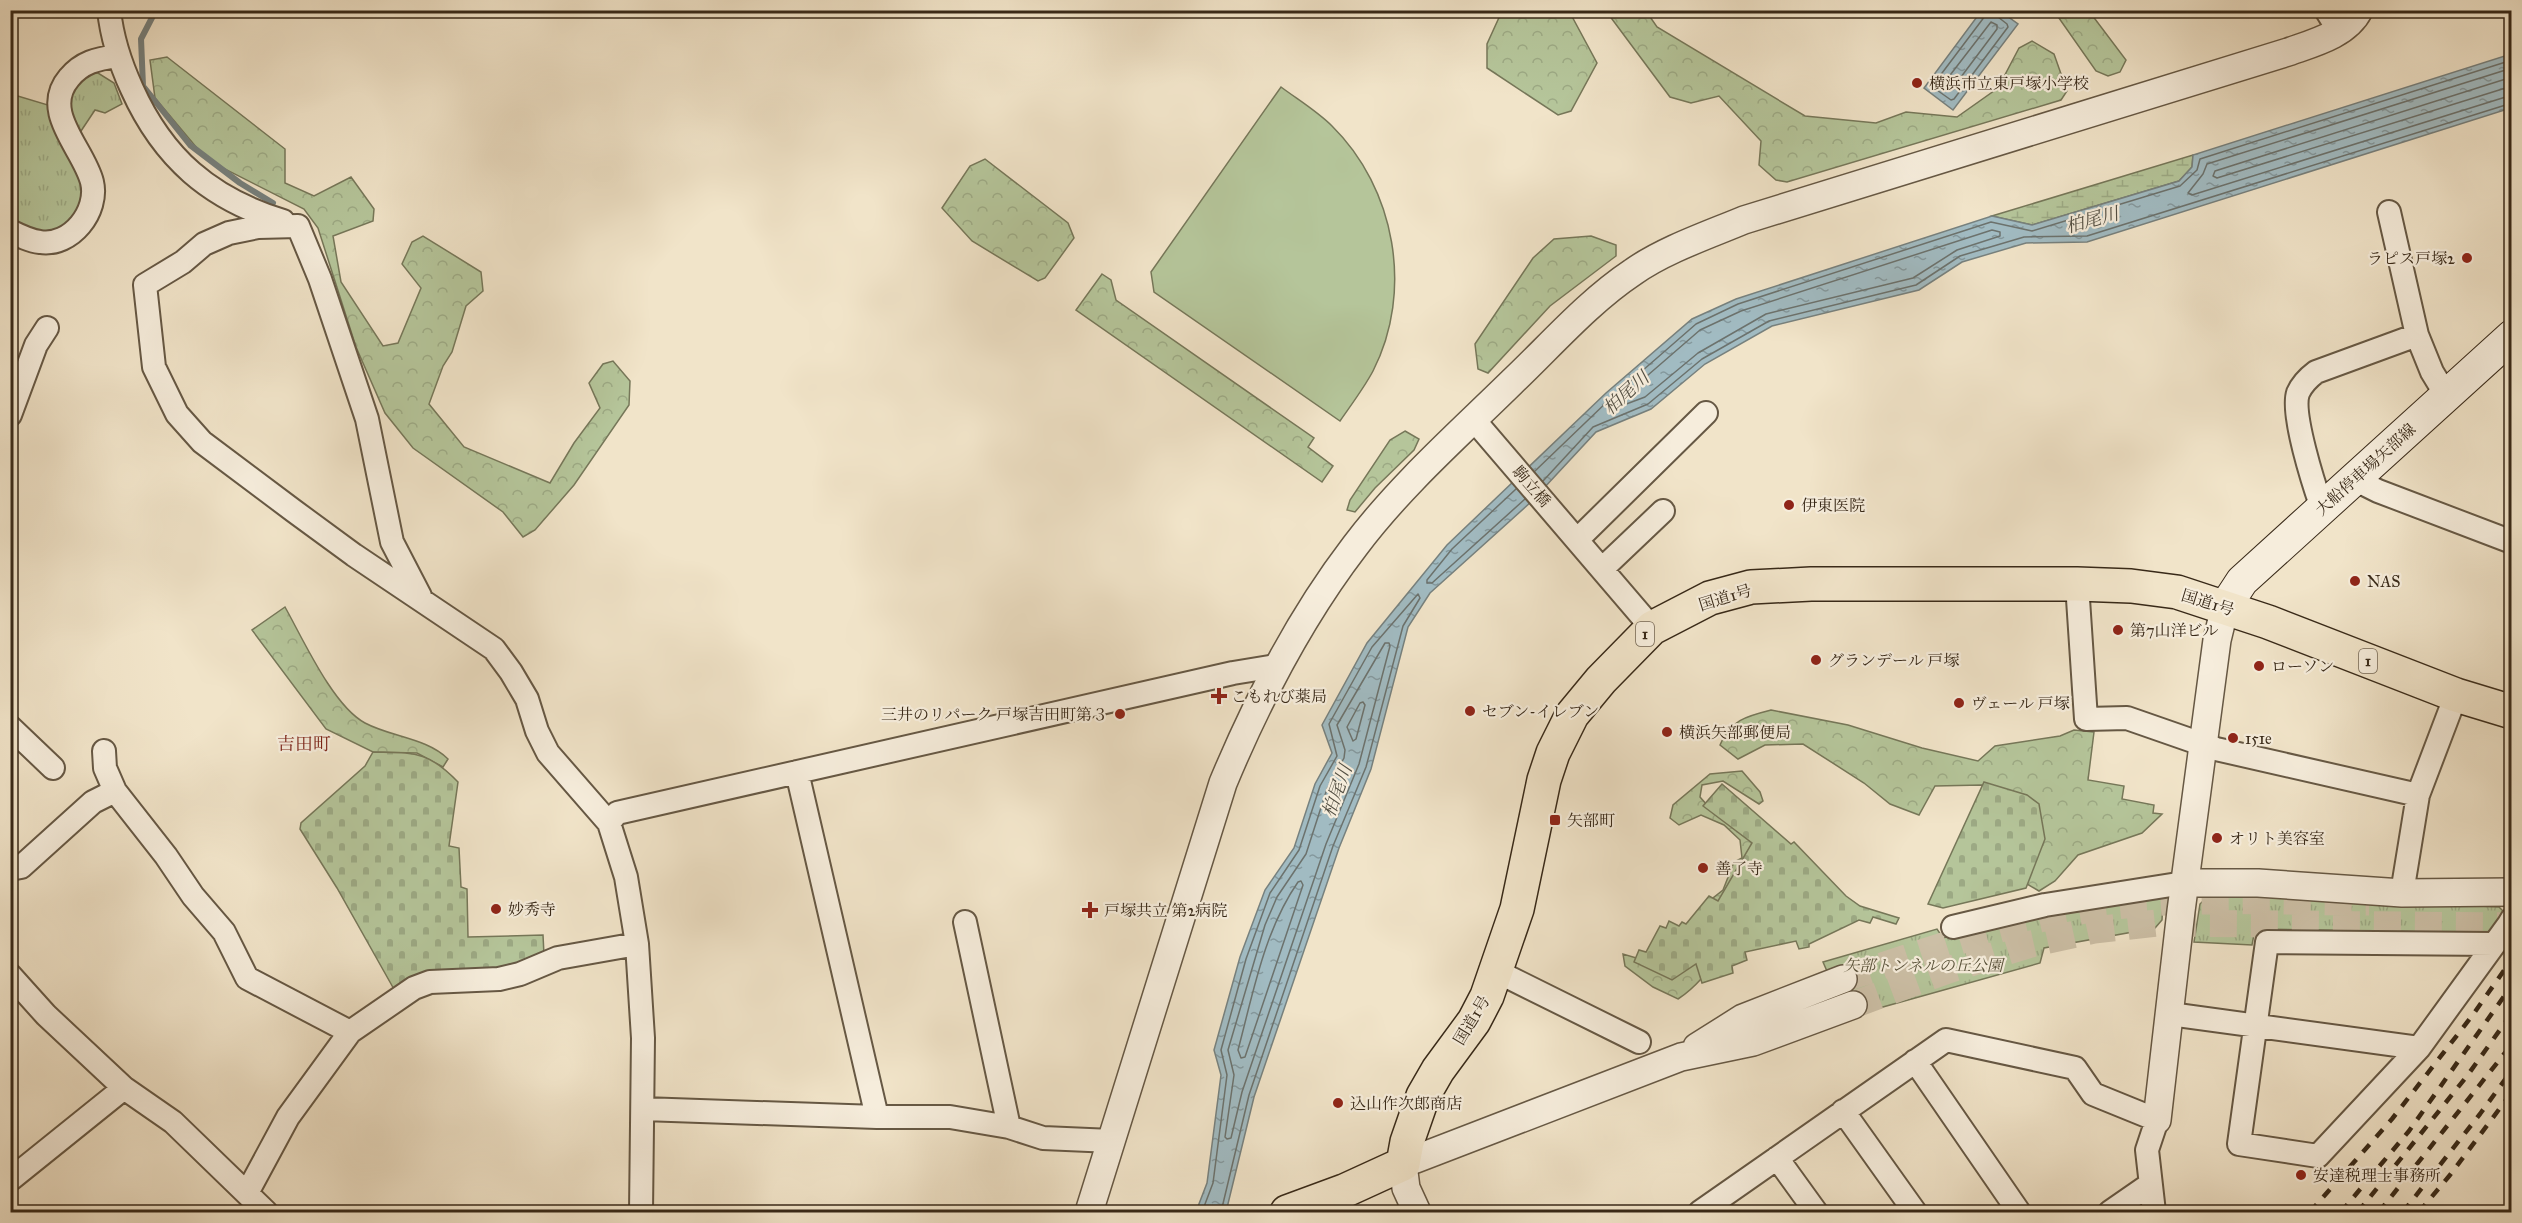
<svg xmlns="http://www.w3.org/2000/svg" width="2522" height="1223" viewBox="0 0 2522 1223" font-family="'IM FELL Great Primer','Noto Serif JP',serif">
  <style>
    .grass { fill: #b5c59a; stroke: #767759; stroke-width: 1.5 }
    .forest { fill: url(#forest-crowns); stroke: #767759; stroke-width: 1.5 }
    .wetland { fill: url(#wetland-marsh); stroke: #767759; stroke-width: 1.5 }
    .cemetery { fill: url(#cemetery-stones); stroke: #767759; stroke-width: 1.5 }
    .park { fill: url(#park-tufts); stroke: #767759; stroke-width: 1.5 }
    .water { fill: url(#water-ripples); stroke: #77817e; stroke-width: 1.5 }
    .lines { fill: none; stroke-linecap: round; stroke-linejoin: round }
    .shore { stroke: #6c726d; stroke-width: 1.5 }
    .stream { stroke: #77817e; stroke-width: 6 }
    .tertiary-tunnel { stroke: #ccbfa6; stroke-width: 27; stroke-dasharray: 27 14; stroke-linecap: butt }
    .minor-casing { stroke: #665844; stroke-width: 26 }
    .tertiary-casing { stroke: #665844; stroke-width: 30 }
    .secondary-casing { stroke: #382918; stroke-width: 34 }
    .trunk-casing { stroke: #382918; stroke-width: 36 }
    .minor { stroke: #f6eddc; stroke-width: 22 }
    .tertiary { stroke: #f6eddc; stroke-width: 27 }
    .secondary { stroke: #f6eddc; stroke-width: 32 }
    .trunk { stroke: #f1e4c9; stroke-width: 33 }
    .rail { stroke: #382918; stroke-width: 4.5; stroke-dasharray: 10 10; stroke-linecap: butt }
    .poi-dot { fill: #8f2418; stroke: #f6eddc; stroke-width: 2 }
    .labels { text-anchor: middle; stroke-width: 4.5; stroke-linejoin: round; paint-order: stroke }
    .shield { fill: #f6eddc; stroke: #716453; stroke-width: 1.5 }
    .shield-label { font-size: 15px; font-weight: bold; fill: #382918 }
    .poi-label { font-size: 16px; fill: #382918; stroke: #f6eddc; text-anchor: start }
    .street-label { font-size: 16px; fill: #382918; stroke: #f6eddc }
    .park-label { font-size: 16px; font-style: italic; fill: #575038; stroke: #f6eddc }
    .water-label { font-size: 18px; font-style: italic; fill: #524e42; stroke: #f6eddc }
    .neighbourhood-label { font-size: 18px; fill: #7a1f14; stroke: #f6eddc }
  </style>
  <defs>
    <pattern id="forest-crowns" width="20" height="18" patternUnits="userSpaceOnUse" patternTransform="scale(1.5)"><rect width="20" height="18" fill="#b5c59a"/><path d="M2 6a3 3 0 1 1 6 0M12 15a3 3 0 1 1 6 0" fill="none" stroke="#9ca984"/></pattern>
    <pattern id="wetland-marsh" width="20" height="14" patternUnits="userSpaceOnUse" patternTransform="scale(1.5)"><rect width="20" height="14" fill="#b5c59a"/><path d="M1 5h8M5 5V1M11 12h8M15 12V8" fill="none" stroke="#9ca984"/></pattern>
    <pattern id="cemetery-stones" width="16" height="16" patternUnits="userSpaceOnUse" patternTransform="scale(1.5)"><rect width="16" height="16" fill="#b5c59a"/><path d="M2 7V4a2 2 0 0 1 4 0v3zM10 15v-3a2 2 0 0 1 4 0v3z" fill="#9ca984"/></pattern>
    <pattern id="park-tufts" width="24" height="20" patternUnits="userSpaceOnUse" patternTransform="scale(1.5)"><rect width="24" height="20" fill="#b5c59a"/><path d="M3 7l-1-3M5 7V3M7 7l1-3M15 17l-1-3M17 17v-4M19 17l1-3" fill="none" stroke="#9ca984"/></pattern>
    <pattern id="water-ripples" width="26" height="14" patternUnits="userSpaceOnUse" patternTransform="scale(1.5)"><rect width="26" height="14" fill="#a1bbc2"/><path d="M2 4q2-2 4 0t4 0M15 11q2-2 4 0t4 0" fill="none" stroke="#84989d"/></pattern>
  </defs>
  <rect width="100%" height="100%" fill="#f1e4c9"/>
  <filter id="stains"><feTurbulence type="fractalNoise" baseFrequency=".00333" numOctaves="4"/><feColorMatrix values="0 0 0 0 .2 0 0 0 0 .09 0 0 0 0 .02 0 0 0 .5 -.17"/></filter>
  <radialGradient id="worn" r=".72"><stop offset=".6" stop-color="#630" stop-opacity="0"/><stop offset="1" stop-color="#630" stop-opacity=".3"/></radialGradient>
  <path class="grass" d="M1281 87C1297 99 1317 111 1332 126 1395 188 1414 291 1373 371 1364 388 1351 405 1340 421L1154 292 1151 272Z"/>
  <path class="forest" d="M1502 11H1569L1597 63 1571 111 1558 115 1487 68V44Z
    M1606 11H1646L1657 27 1805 116 1876 123 1906 112 1957 117 1998 88 2019 48 2032 41 2054 54 2067 91 2061 100 1787 182 1776 180 1759 165 1761 141 1719 96 1691 103 1670 97Z
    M2054 11H2089L2126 60 2120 72 2108 76 2096 71Z
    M167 57 285 149V183L314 196 351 177 374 209 373 221 333 236 341 282 383 346 398 343 421 288 402 264 412 242 423 236 481 272 483 291 466 306 452 352 443 366 429 404 464 447 550 483 574 443 600 408 589 383 603 364 613 361 630 381 629 405 574 485 535 530 523 537 503 512 413 448 385 413 356 347 318 228 304 209 207 160 155 98 150 60Z
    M985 159 1068 223 1074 238 1045 278 1038 281 972 241 942 208 970 166Z
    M1591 236 1616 245V256L1550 306 1488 373 1478 369 1475 344 1533 258 1554 239Z
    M1102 274 1111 280 1116 300 1314 438 1308 447 1333 466 1322 482 1076 310Z
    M1405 431 1419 439 1414 450 1375 488 1355 512 1347 510 1350 500 1390 440Z
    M285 607C303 639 333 706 365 723 391 737 427 738 448 759L443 767 417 753 373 752 326 729 252 630Z
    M1771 710 1848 725 1922 748 1978 761 1995 746 2060 736 2074 730 2094 732 2088 780 2124 786 2122 799 2154 805 2153 813 2162 814 2142 833 2078 855 2055 881 2039 891 2027 884 2001 788 1982 785 1935 786 1919 815 1890 804 1864 783 1803 744 1765 745 1738 759 1720 745C1730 720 1747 716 1771 710Z
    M1742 771 1760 792 1763 801 1759 804 1723 781 1702 785 1700 797 1708 806 1730 813 1766 855C1744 903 1724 969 1678 999L1653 987 1625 966 1623 954 1677 970 1704 905 1723 890 1734 862 1742 858 1740 840 1724 825 1701 815 1679 825 1670 818 1673 805 1710 774Z"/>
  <path class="wetland" d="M2193 155 2192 167 2179 181 2032 225 1992 216Z"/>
  <path class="cemetery" d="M373 752C414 753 427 750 458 782L449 846 459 848 461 887 467 889 468 937 543 935 544 955 510 968 395 991 337 888 300 829 301 823 365 766Z
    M1984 782 2027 795 2039 804 2045 839 2026 888 1943 908 1928 904Z
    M1722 784 1791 844 1794 842 1846 896 1860 906 1899 918 1896 924 1873 917 1870 923 1859 920 1809 944V947L1799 949 1796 941 1745 952 1747 960 1732 966 1733 973 1702 983 1696 964 1672 980 1634 962 1639 950 1646 952 1660 926 1666 928 1669 921 1679 926 1682 922 1686 924 1709 896 1718 901 1752 843 1703 806Z"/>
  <path class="park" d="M87 73H98L114 83 122 104 105 113 95 110 79 134 69 118 71 87Z
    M11 94 48 105C56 123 87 185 83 201 81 208 75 217 70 221 49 241 35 231 11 222Z
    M2211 893 2499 907 2503 911 2490 933 2255 929 2252 945 2194 942 2200 904Z
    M2156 894 2163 900 2162 920 2155 928 2044 948 2040 963 1847 1017 1823 962 1937 929 1943 938 2043 914Z"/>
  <path class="water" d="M1982 10 2000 11 2018 24 1953 110 1924 88Z
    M2511 54V108L2087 242 2026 243 1962 262 1919 290 1772 326 1705 364 1651 409 1596 432 1531 502 1430 593 1408 627 1371 769 1339 848 1254 1097 1226 1212H1179L1197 1209 1207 1183 1221 1075 1214 1050 1240 957 1265 890 1294 848 1315 784 1332 753 1322 725 1367 643 1447 545 1606 393 1692 319 1736 299 1992 216 2032 225 2179 181 2192 167 2193 155Z"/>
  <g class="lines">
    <path class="shore" d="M1986 10 1985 16 1933 85 1934 88 1951 100 1954 99 2008 27 2007 24 1998 17 1997 10
      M1991 22 1997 25V29L1952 89H1948L1944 83Z
      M2512 68 2207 164 2203 174 2188 193 2192 195 2512 95
      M2512 77 2215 171 2213 176 2217 178 2512 86
      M1992 230 2000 232V236L1957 250 1913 278 1766 314 1698 353 1645 397 1621 406 1617 404 1618 401 1700 330 1741 311Z
      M1535 471 1611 398 1696 324 1738 304 1991 222 2032 231 2180 186 2197 170 2200 159 2512 60
      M1543 481 1593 427 1648 404 1702 359 1769 321 1916 285 1960 256 2024 237 2087 236 2512 103
      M1516 489 1452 549 1427 580V583H1432L1525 499
      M1385 643H1389L1390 646 1359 764 1326 844 1242 1092 1231 1138 1227 1139 1225 1137 1234 1075 1228 1050 1265 925 1277 897 1306 854 1327 789 1344 758 1345 750 1337 725Z
      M1363 702 1365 705 1356 739 1353 741 1347 727 1360 703Z
      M1301 881 1303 885 1245 1057 1241 1058 1238 1050C1253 994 1264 931 1298 882Z
      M1202 1212 1213 1183 1227 1075 1221 1050 1246 959 1270 893 1299 850 1320 786 1337 756 1329 724 1372 647 1418 594 1420 598 1403 626 1366 767 1333 846 1249 1095 1221 1212"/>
    <path class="stream" d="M156 10 141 39 143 86 190 145 240 183 273 203"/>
    <path class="tertiary-tunnel" d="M1843 979C1925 952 2007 922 2092 909 2180 896 2280 902 2369 902
      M1853 1005 1948 970 2031 944 2094 930 2157 923 2512 926"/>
    <defs>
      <path id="minor" d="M109 10C112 39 120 63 132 89 163 158 210 199 283 221
        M2326 10 2339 31
        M2389 212 2417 335 2432 372 2446 395
        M298 226 258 227 229 233 204 244 183 262 145 285 154 367 177 414 202 442 294 511 354 555 494 649 511 672 527 699 537 731 548 753 609 823 626 877 637 944 643 1038 641 1212
        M298 226 320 279 367 419 392 542 420 596
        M10 231C20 236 30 241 40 242 71 247 99 211 92 182 84 149 40 112 69 78 82 62 97 59 117 56
        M10 415 36 345 47 328
        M1474 420 1652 628
        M2354 479 2378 491 2512 542
        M2322 508C2314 485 2291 414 2298 393 2302 384 2308 378 2316 372L2417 335
        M1578 539 1706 413
        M1602 569 1663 511
        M2077 584 2086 719 2127 718 2216 749 2418 795 2456 695
        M10 727 53 768
        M104 751 105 768 115 791 166 856 193 896 224 932 247 978 350 1032
        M797 772 877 1117
        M609 823 617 813 1233 673 1276 666
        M10 869 21 867 93 802 115 791
        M2402 893 2418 795
        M965 922 1009 1127
        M1953 927 2045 905 2184 883
        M2494 944 2267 942 2239 1144 2318 1156 2419 1048 2509 924 2512 919
        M1496 971 1639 1042
        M10 975 46 1015 124 1088 173 1122 266 1212
        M2170 1014 2419 1048
        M1915 1061 2019 1212
        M643 1109 877 1117H950L1009 1127 1043 1138 1112 1141
        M1843 1111 1915 1212
        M1777 1158 1816 1212
        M11 1179 124 1088
        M247 1193 288 1117 350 1032 414 988 430 982 499 979 520 974 558 958 637 944
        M1700 1212 1946 1040 2075 1068 2093 1094 2157 1120 2147 1150 2154 1212
        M2110 1212 2149 1185"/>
      <path id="tertiary" d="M2184 883H2258L2402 893 2512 892
        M1697 1047 1743 1018 1843 979
        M2157 1120 2181 911 2217 640 2225 607
        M1089 1212 1223 783C1258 699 1299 619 1355 546 1400 486 1459 434 1512 382 1551 345 1588 302 1633 272 1664 250 1708 235 1744 220L2288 52C2313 43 2346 35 2359 10
        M1417 1212 1406 1188 1403 1164 1681 1057 1753 1042 1853 1005"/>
      <path id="secondary" d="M2225 607 2242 581 2512 336"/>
      <path id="trunk" d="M1287 1212 1344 1191 1403 1164 1407 1142 1423 1096 1438 1070 1474 1021 1487 996 1517 909 1544 780 1553 753 1572 715 1601 680 1652 628 1710 598 1751 587 1811 584H2077L2131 586 2177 592 2268 622 2456 695 2512 712"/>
    </defs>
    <use href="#minor" class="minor-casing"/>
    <use href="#tertiary" class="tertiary-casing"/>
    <use href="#secondary" class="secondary-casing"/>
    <use href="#trunk" class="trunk-casing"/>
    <use href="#minor" class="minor"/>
    <use href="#tertiary" class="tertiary"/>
    <use href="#secondary" class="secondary"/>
    <use href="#trunk" class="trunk"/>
    <path class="rail" d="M2310 1212 2392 1119 2472 1016 2512 959
      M2341 1212 2409 1131 2512 985
      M2358 1212 2467 1076 2512 1013
      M2379 1212 2512 1044
      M2403 1212 2480 1114 2512 1070
      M2419 1212 2450 1175 2512 1092"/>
  </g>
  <g class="poi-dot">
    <circle cx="1917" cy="83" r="6"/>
    <circle cx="2467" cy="258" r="6"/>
    <circle cx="1789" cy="505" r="6"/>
    <circle cx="2355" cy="581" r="6"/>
    <circle cx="2118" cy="630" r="6"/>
    <circle cx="1816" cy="660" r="6"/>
    <circle cx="2259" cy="666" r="6"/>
    <path d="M1216 687h6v6h6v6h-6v6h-6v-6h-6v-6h6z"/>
    <circle cx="1959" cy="703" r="6"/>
    <circle cx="1470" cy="711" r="6"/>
    <circle cx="1120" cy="714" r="6"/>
    <circle cx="1667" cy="732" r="6"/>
    <circle cx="2233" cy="738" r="6"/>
    <rect x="1549" y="814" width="12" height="12" rx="3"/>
    <circle cx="2217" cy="838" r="6"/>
    <circle cx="1703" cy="868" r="6"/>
    <circle cx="496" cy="909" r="6"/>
    <path d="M1087 901h6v6h6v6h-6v6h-6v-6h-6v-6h6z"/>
    <circle cx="1338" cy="1103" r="6"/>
    <circle cx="2301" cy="1175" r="6"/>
  </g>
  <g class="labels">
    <g class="shield">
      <rect x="1636" y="622" width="18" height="24" rx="4.5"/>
      <rect x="2359" y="649" width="18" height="24" rx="4.5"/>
    </g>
    <g class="shield-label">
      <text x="1645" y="639">1</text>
      <text x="2368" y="666">1</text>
    </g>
    <g class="poi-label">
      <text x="1929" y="89">横浜市立東戸塚小学校</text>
      <text x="2455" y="264" text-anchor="end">ラピス戸塚2</text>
      <text x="1801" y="511">伊東医院</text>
      <text x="2367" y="587">NAS</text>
      <text x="2130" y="636">第7山洋ビル</text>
      <text x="1828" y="666">グランデール 戸塚</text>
      <text x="2271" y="672">ローソン</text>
      <text x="1231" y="702">こもれび薬局</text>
      <text x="1971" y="709">ヴェール 戸塚</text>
      <text x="1482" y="717">セブン-イレブン</text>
      <text x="1108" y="720" text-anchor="end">三井のリパーク 戸塚吉田町第３</text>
      <text x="1679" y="738">横浜矢部郵便局</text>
      <text x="2245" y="744">151e</text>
      <text x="1567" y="826">矢部町</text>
      <text x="2229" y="844">オリト美容室</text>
      <text x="1715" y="874">善了寺</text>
      <text x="508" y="915">妙秀寺</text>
      <text x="1104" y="916">戸塚共立 第2病院</text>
      <text x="1350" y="1109">込山作次郎商店</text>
      <text x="2313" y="1181">安達税理士事務所</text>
    </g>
    <g class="street-label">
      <text transform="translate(2365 469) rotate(-42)" y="6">大船停車場矢部線</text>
      <text transform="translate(1532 486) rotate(49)" y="6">駒立橋</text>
      <text transform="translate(1725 597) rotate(-17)" y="6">国道1号</text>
      <text transform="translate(2208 602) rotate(17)" y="6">国道1号</text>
      <text transform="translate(1471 1020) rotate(-59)" y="6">国道1号</text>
    </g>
    <g class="park-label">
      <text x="1923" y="971">矢部トンネルの丘公園</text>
    </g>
    <g class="water-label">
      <text transform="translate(2092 220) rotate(-15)" y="6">柏尾川</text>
      <text transform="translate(1626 393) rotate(-42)" y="6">柏尾川</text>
      <text transform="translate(1337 791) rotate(-70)" y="6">柏尾川</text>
    </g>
    <g class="neighbourhood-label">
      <text x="304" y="750">吉田町</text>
    </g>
  </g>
  <rect width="2522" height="1223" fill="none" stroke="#f1e4c9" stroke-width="36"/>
  <rect x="12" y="12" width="2498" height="1199" fill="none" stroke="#382918" stroke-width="3"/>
  <rect x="18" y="18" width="2486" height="1187" fill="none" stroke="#382918" stroke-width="1.5"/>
  <rect width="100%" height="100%" filter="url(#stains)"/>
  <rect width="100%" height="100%" fill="url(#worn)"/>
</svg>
